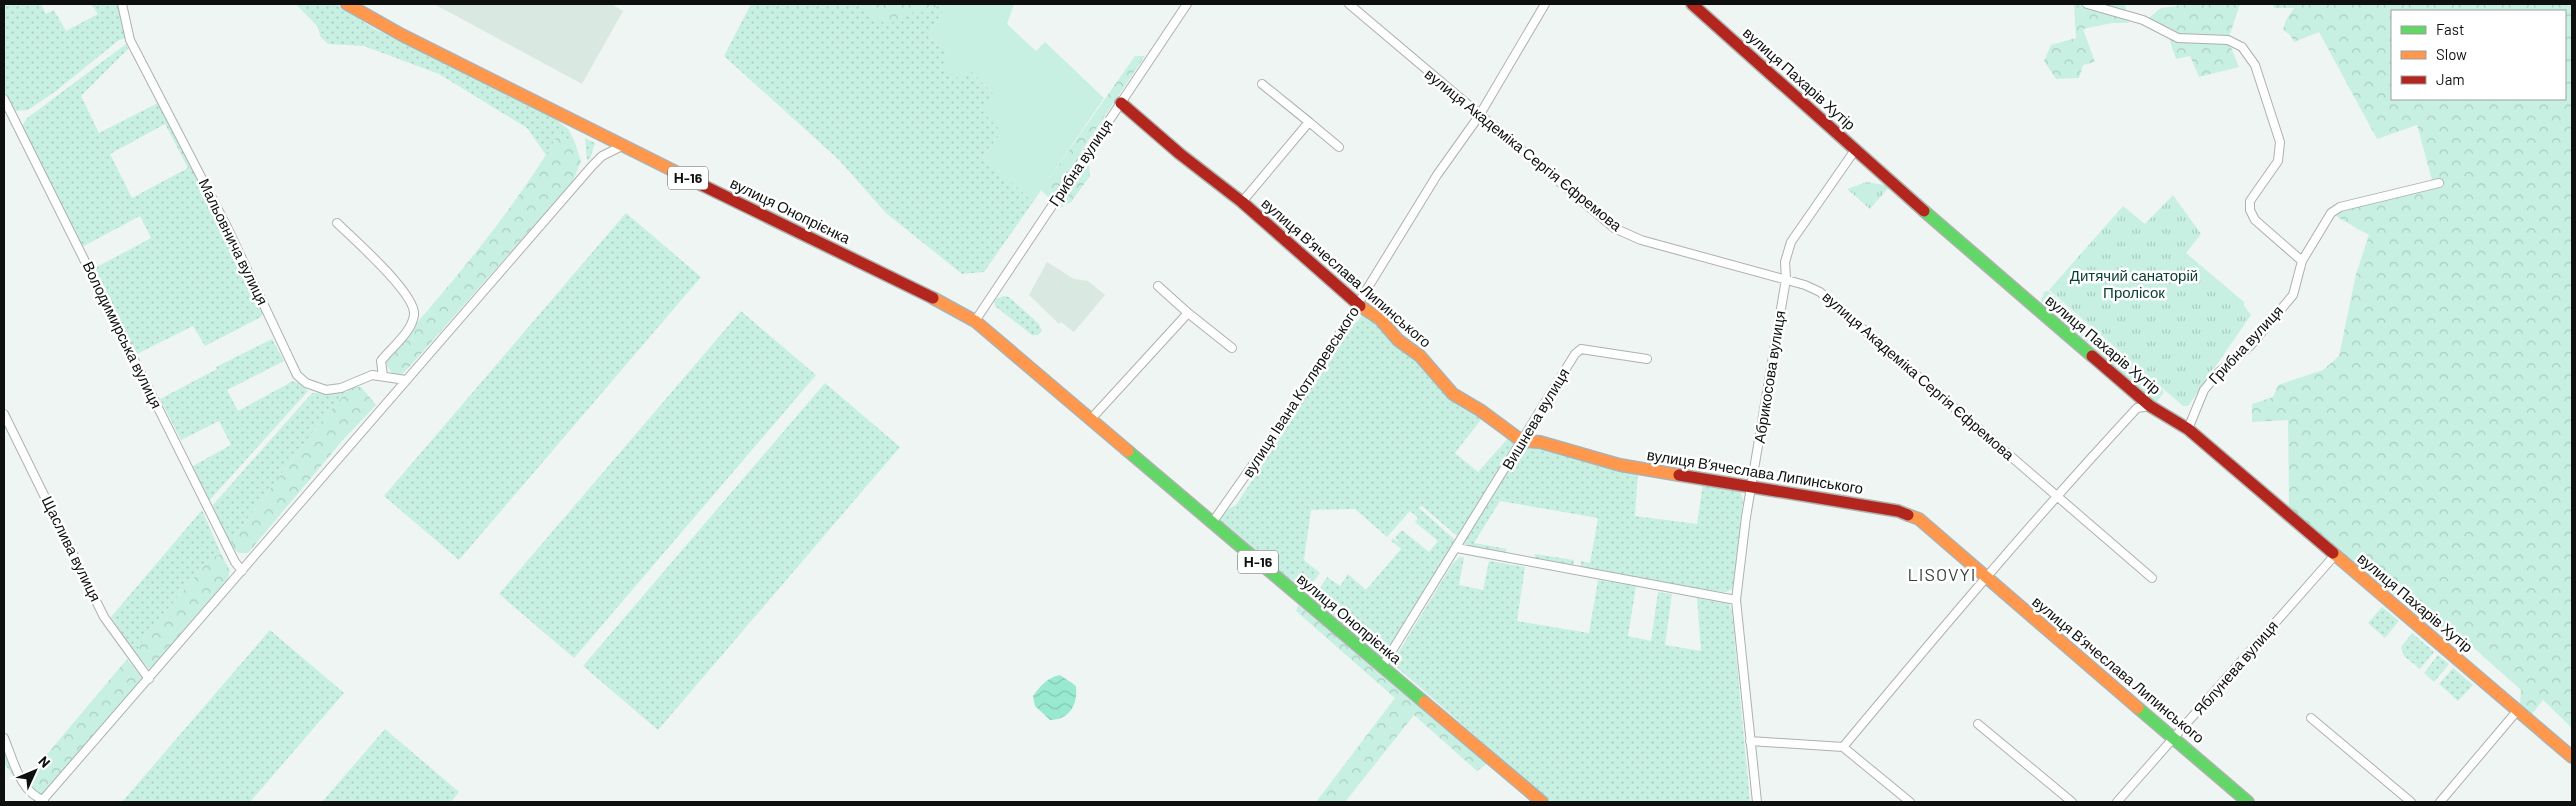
<svg xmlns="http://www.w3.org/2000/svg" width="2576" height="806" viewBox="0 0 2576 806" font-family="Barlow,sans-serif">
  <style>
    .built { fill: #dae8e2 }
    .grass { fill: url(#grass-dots); fill-rule: evenodd }
    .forest { fill: url(#forest-crowns); fill-rule: evenodd }
    .park { fill: url(#park-tufts) }
    .garden { fill: #c7f0e2 }
    .water { fill: url(#water-waves) }
    .lines { fill: none; stroke-linecap: round; stroke-linejoin: round }
    .street-casing { stroke: #adb1af; stroke-width: 10 }
    .fast-casing { stroke: #adb1af; stroke-width: 14 }
    .slow-casing { stroke: #adb1af; stroke-width: 14 }
    .jam-casing { stroke: #adb1af; stroke-width: 14 }
    .street { stroke: #fdfefd; stroke-width: 8 }
    .fast { stroke: #63d668; stroke-width: 11 }
    .slow { stroke: #ff974d; stroke-width: 11 }
    .jam { stroke: #b3261e; stroke-width: 11 }
    .labels { text-anchor: middle; stroke-width: 5; stroke-linejoin: round; paint-order: stroke }
    .shield { fill: #fff; stroke: #565857; stroke-width: 1 }
    .shield-label { font-size: 14px; font-weight: bold; fill: #0d100f }
    .street-label { font-size: 15px; fill: #0d100f; stroke: #fff }
    .park-label { font-size: 15px; fill: #0d4033; stroke: #fff }
    .quarter-label { font-size: 18px; letter-spacing: 1px; fill: #373f3c; stroke: #fff }
  </style>
  <defs>
    <pattern id="grass-dots" width="8" height="8" patternUnits="userSpaceOnUse" patternTransform="scale(1.25)"><rect width="8" height="8" fill="#c7f0e2"/><path d="M2 2h.1M6 6h.1" fill="none" stroke="#aacdc1" stroke-width="1.8" stroke-linecap="round"/></pattern>
    <pattern id="forest-crowns" width="20" height="18" patternUnits="userSpaceOnUse" patternTransform="scale(1.25)"><rect width="20" height="18" fill="#c7f0e2"/><path d="M2 6a3 3 0 1 1 6 0M12 15a3 3 0 1 1 6 0" fill="none" stroke="#aacdc1"/></pattern>
    <pattern id="park-tufts" width="24" height="20" patternUnits="userSpaceOnUse" patternTransform="scale(1.25)"><rect width="24" height="20" fill="#c7f0e2"/><path d="M3 7l-1-3M5 7V3M7 7l1-3M15 17l-1-3M17 17v-4M19 17l1-3" fill="none" stroke="#aacdc1"/></pattern>
    <pattern id="water-waves" width="16" height="10" patternUnits="userSpaceOnUse" patternTransform="scale(1.25)"><rect width="16" height="10" fill="#99e9d1"/><path d="M0 5q4-4 8 0t8 0" fill="none" stroke="#83c7b2"/></pattern>
  </defs>
  <rect width="100%" height="100%" fill="#eff5f2"/>
  <path class="built" d="M434 4H612L623 11 582 84Z
    M1047 262 1074 279 1088 281 1105 295 1074 332 1061 322 1059 324 1029 295Z"/>
  <path class="grass" d="M4 4H41L46 14 54 10 66 31 98 14 91 4H119L127 38 119 40 56 91 28 110 16 111 4 91Z
    M296 4H336L375 29 553 117 569 130 575 143 558 135 546 155 527 128 439 74 364 46 328 44 320 36 318 27Z
    M751 4H947L928 37 950 52 942 66 971 71 993 93 1002 132 983 156 1033 202 984 272 962 274 886 213 838 159 724 56Z
    M126 44 128 49 81 96 99 133 158 103 170 122 263 312 261 317 205 346 193 326 137 354 93 269 151 238 140 216 82 247 22 127 26 119ZM165 124 188 168 132 198 110 154Z
    M585 138 595 143 590 159 587 160Z
    M626 213 701 277 459 560 384 496Z
    M1003 296 1009 297 1039 324 1042 331 1038 335H1032L995 306 994 300Z
    M741 311 816 375 574 658 499 594Z
    M1363 315 1368 316 1483 417 1455 453 1478 472 1509 437 1514 445 1493 483 1457 536 1422 506 1418 507 1455 540 1453 546 1383 660 1312 601 1327 577 1340 586 1348 574 1366 590 1401 549 1391 541 1393 538 1399 543 1395 537 1402 530 1429 552 1438 541 1415 522 1418 518 1410 511 1387 537 1355 509 1311 510 1304 560 1320 573 1304 593 1219 522 1228 509 1236 505 1354 324Z
    M272 339 284 361 227 390 238 411 293 381 301 384 308 391 208 502 191 467 231 445 219 421 181 440 160 399 217 369 216 367Z
    M825 383 900 447 658 730 583 666Z
    M347 392 319 424 236 534 232 547 211 507 312 393Z
    M1529 445 1638 472 1635 516 1697 524 1703 483 1740 490 1743 500 1733 589 1726 592 1712 591 1580 569 1581 561 1590 563 1598 518 1500 501 1474 543 1507 549 1505 553 1462 546 1522 448Z
    M202 510 221 554 211 558 149 631 136 653 137 656 111 617Z
    M1535 554 1574 560 1573 567 1534 561Z
    M1460 557H1464L1459 585 1483 590 1489 561 1525 567 1517 621 1589 633 1598 580 1636 586 1628 636 1651 641 1658 592 1672 594 1665 645 1701 651 1697 598 1729 604 1732 611 1750 802H1551L1392 663 1453 563Z
    M2382 607 2399 621 2385 638 2368 623Z
    M270 630 344 693 250 802H122Z
    M2412 633 2434 652 2420 669 2404 656 2401 647Z
    M2438 655 2449 664 2434 682 2424 673Z
    M2453 668 2473 685 2458 701 2439 684Z
    M385 729 459 792 451 802H322Z
    M4 749 21 786 4 763Z"/>
  <path class="forest" d="M862 4H942L924 13 918 10 887 25 872 15Z
    M2074 4H2133L2125 5 2129 23H2112L2083 29 2095 62 2083 65 2079 78 2056 79 2044 61 2051 45 2076 38Z
    M2190 4H2240L2228 40 2239 67 2199 77 2190 56 2176 59 2169 38 2141 24 2161 8Z
    M2273 4H2572V728L2543 700 2532 714 2520 705 2521 690 2455 631 2441 635 2405 589 2394 596 2289 507 2288 420 2252 422V404L2273 397 2278 385 2323 370 2339 356 2356 274 2369 235 2337 217 2340 207 2438 183 2432 180 2417 125 2377 139 2319 32 2294 42 2290 35 2283 30 2286 20 2294 8H2274ZM2392 11H2565V99H2392Z
    M1135 56H1145L1080 153 1089 162 1090 176 1071 202 1060 208 1041 190Z
    M558 135 575 143 581 161 573 181 411 365 402 374H393L386 365 388 356C447 289 512 213 558 135Z
    M2048 291 2160 387 2164 392 2157 402 2151 403 2093 347 2049 311 2041 302 2044 292Z
    M351 387H361L376 405 342 441 248 553H239L232 547 236 534 319 424Z
    M221 554 230 571 226 585 150 670 136 653 149 631 211 558Z
    M1298 605 1488 763 1477 771 1414 715 1345 802H1316L1395 698 1296 611Z
    M127 659 143 679 43 795 36 793 29 785 33 771Z"/>
  <path class="park" d="M1867 182 1890 186 1870 209 1847 189Z
    M2173 195 2201 234 2186 253 2244 302V306L2251 315 2188 406H2183L2049 290 2123 206 2145 224Z"/>
  <path class="garden" d="M947 4H1014L1007 24 1036 51 1045 42 1104 98 1033 202 983 156 1002 132 980 109 993 93 971 71 962 81 942 66 950 52 928 37Z"/>
  <path class="water" d="M1060 675 1076 686C1078 705 1069 720 1050 720L1035 706 1033 696C1041 685 1047 678 1060 675Z"/>
  <g class="lines">
    <defs>
      <path id="street" d="M122 4 130 40 226 225 297 375 306 383 326 390 341 388 372 375 406 380
        M1349 4 1614 228 1641 240 1805 285 1820 292 2152 578
        M2087 4 2143 20 2178 38 2228 40 2242 47 2255 65 2280 142 2278 161 2250 201V210L2255 220 2302 261 2293 295 2250 346 2219 372 2204 390 2188 429
        M4 99 235 562 242 571
        M1309 122 1339 147
        M1242 202 1309 122 1262 84
        M337 223C353 238 417 295 414 315 412 332 391 348 381 361L383 376
        M2302 261 2331 213 2340 207 2439 183
        M1188 313 1232 348
        M975 321 1187 4
        M4 414 104 617 149 679
        M1091 419 1188 313 1158 286
        M1212 523 1300 398 1437 175 1479 116 1545 4
        M1457 548 1736 600
        M1382 667 1575 354 1581 349 1647 359
        M2311 718 2411 802
        M1978 724 2072 802
        M4 738C13 759 20 793 44 800
        M1750 741 1843 747C1939 632 2035 518 2137 408L2150 406
        M1843 747 1910 802
        M41 802 592 166 602 156 622 146
        M1757 802 1736 600 1746 517 1786 279 1785 262 1791 242 1855 150
        M2117 802 2335 555
        M2440 802 2517 711"/>
      <path id="fast" d="M1924 211 2092 356
        M1128 451 1424 702
        M2138 708 2248 802"/>
      <path id="slow" d="M347 4 402 35 702 185
        M933 298 975 321 1128 451
        M1360 306 1380 319 1398 340 1420 356 1453 394 1480 410 1522 441 1540 442 1620 465 1679 475
        M1908 515 1919 519 2138 708
        M2333 553 2572 757
        M1424 702 1542 802"/>
      <path id="jam" d="M1692 4 1924 211
        M1121 103 1180 154 1242 202 1360 306
        M702 185 933 298
        M2092 356 2150 406 2188 429 2333 553
        M1679 475 1898 511 1908 515"/>
    </defs>
    <use href="#street" class="street-casing"/>
    <use href="#fast" class="fast-casing"/>
    <use href="#slow" class="slow-casing"/>
    <use href="#jam" class="jam-casing"/>
    <use href="#street" class="street"/>
    <use href="#fast" class="fast"/>
    <use href="#slow" class="slow"/>
    <use href="#jam" class="jam"/>
  </g>
  <g class="labels">
    <g class="shield">
      <rect x="668" y="166.5" width="40" height="23" rx="4"/>
      <rect x="1238" y="550.5" width="40" height="23" rx="4"/>
    </g>
    <g class="shield-label">
      <text x="688" y="183">Н-16</text>
      <text x="1258" y="567">Н-16</text>
    </g>
    <g class="street-label">
      <text transform="translate(1799 79) rotate(42)" y="5">вулиця Пахарів Хутір</text>
      <text transform="translate(1523 150) rotate(39)" y="5">вулиця Академіка Сергія Єфремова</text>
      <text transform="translate(1081 163) rotate(-56)" y="5">Грибна вулиця</text>
      <text transform="translate(790 211) rotate(26)" y="5">вулиця Онопрієнка</text>
      <text transform="translate(233 242) rotate(64)" y="5">Мальовнича вулиця</text>
      <text transform="translate(1346 273) rotate(41)" y="5">вулиця Вʼячеслава Липинського</text>
      <text transform="translate(122 335) rotate(64)" y="5">Володимирська вулиця</text>
      <text transform="translate(2103 345) rotate(40)" y="5">вулиця Пахарів Хутір</text>
      <text transform="translate(2246 345) rotate(-47)" y="5">Грибна вулиця</text>
      <text transform="translate(1918 376) rotate(41)" y="5">вулиця Академіка Сергія Єфремова</text>
      <text transform="translate(1770 377) rotate(-81)" y="5">Абрикосова вулиця</text>
      <text transform="translate(1301 392) rotate(-57)" y="5">вулиця Івана Котляревського</text>
      <text transform="translate(1536 419) rotate(-59)" y="5">Вишнева вулиця</text>
      <text transform="translate(1755 472) rotate(9)" y="5">вулиця Вʼячеслава Липинського</text>
      <text transform="translate(71 549) rotate(64)" y="5">Щаслива вулиця</text>
      <text transform="translate(2415 603) rotate(40)" y="5">вулиця Пахарів Хутір</text>
      <text transform="translate(1349 619) rotate(40)" y="5">вулиця Онопрієнка</text>
      <text transform="translate(2236 668) rotate(-49)" y="5">Яблунева вулиця</text>
      <text transform="translate(2118 670) rotate(40)" y="5">вулиця Вʼячеслава Липинського</text>
    </g>
    <g class="park-label">
      <text x="2134" y="281">Дитячий санаторій<tspan x="2134" dy="17">Пролісок</tspan></text>
    </g>
    <g class="quarter-label">
      <text x="1942" y="581">LISOVYI</text>
    </g>
  </g>
  <rect width="2576" height="806" fill="none" stroke="#0d100f" stroke-width="10"/>
  <rect x="2391" y="10" width="175" height="90" fill="#ffffff" stroke="#9e9f9f"/>
  <rect x="2401" y="26" width="25" height="8" fill="#63d668" stroke="#9e9f9f"/>
  <text x="2436" y="35" font-size="15" fill="#0d100f">Fast</text>
  <rect x="2401" y="51" width="25" height="8" fill="#ff974d" stroke="#9e9f9f"/>
  <text x="2436" y="60" font-size="15" fill="#0d100f">Slow</text>
  <rect x="2401" y="76" width="25" height="8" fill="#b3261e" stroke="#9e9f9f"/>
  <text x="2436" y="85" font-size="15" fill="#0d100f">Jam</text>
  <g transform="translate(35 771) rotate(46)" stroke="#ffffff" stroke-width="4" paint-order="stroke">
  <path d="M0-4L9 19L0 12L-9 19Z" fill="#0d100f"/>
  <text y="-8" font-size="14" font-weight="bold" text-anchor="middle" fill="#0d100f">N</text>
  </g>
</svg>
